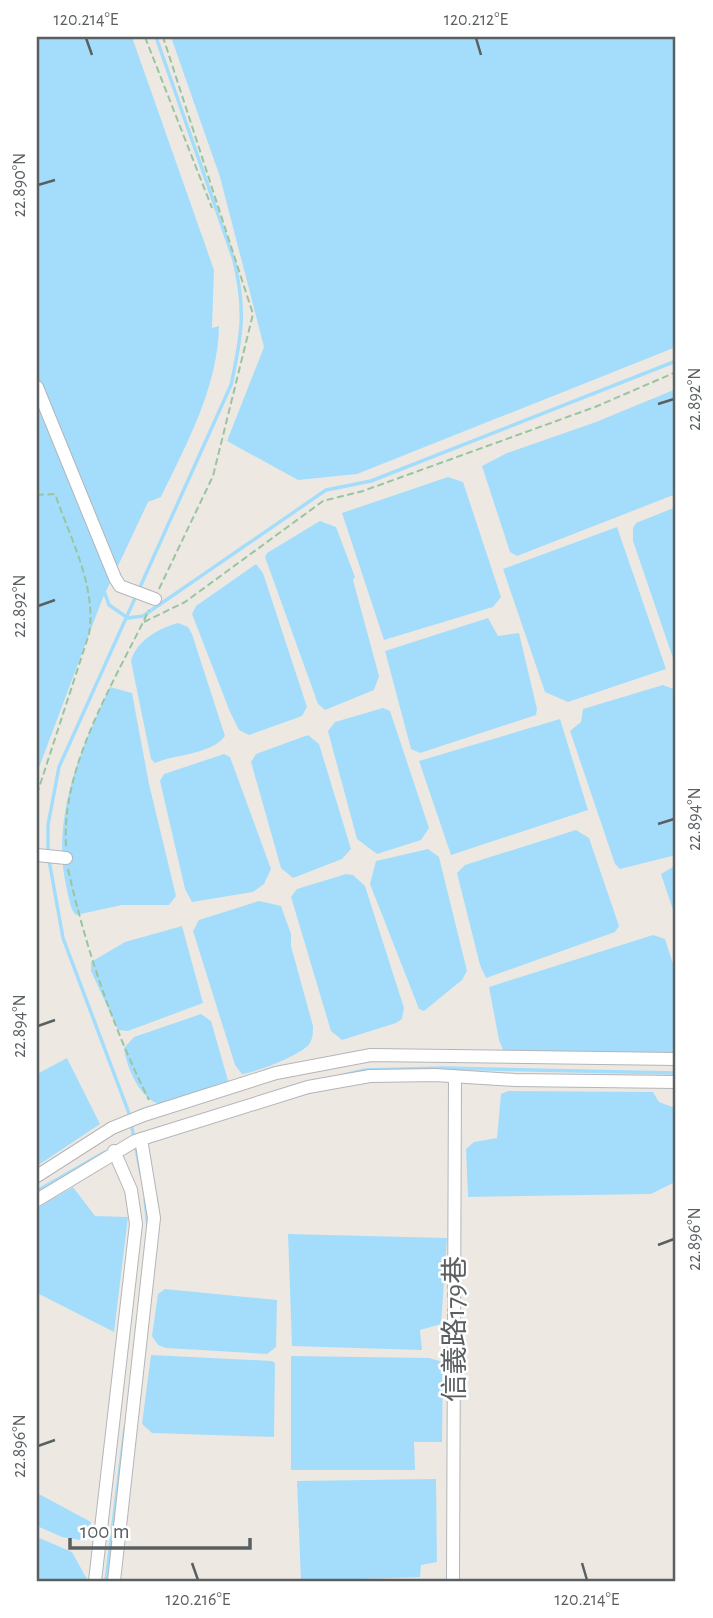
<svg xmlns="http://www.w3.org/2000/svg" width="713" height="1618" viewBox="0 0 713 1618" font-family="'Alegreya Sans','Noto Sans TC',sans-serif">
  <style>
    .water { fill: #a4ddfb }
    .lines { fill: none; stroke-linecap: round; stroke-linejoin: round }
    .stream { stroke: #a4ddfb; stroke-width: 3.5 }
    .minor-casing { stroke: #b3b5b9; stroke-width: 14 }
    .path { stroke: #99c4a2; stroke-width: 2; stroke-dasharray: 7 3.5; stroke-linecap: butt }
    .minor { stroke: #fff; stroke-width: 12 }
    .ticks { fill: none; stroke: #5a5f62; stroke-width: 2.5 }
    .labels { text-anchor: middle; stroke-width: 5; stroke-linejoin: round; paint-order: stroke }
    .street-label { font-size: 28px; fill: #5a5f62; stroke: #fff }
    .neatline { fill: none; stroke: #5a5f62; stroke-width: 2.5 }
    .ticks-label { font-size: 18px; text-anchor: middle; fill: #5a5f62 }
  </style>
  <rect width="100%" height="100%" fill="#ede9e2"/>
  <path class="water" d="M37 37H132L214 270 212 328 219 326C218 387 187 443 161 497L148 502 102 600 37 773Z
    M171 37H676V347L357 474 298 480 227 441 264 347 220 177Z
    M676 389V494L517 556 510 552 482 466 507 453 596 422Z
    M448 477 463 482 501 597 493 607 384 640 342 513Z
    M676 507V667L633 541V528L636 523Z
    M320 521 336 527 355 577 353 580 379 676 374 690 325 710 318 704 265 557 267 553Z
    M617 527 666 669 568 702 545 692 503 569Z
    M256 564 263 573 307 707 302 716 249 735 239 730 230 712 192 614 196 606Z
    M488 618 498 636 519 633 537 709 536 715 420 753 411 749 385 651Z
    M178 623 188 627 192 634 225 736C211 755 175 754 155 763L151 759 131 661C136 641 159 628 178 623Z
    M663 685 676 690V855L620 869 615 864 570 731 581 722 583 709Z
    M110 687 132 693 149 784 176 896 169 905H122L76 915C70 909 69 898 67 890 50 819 80 750 110 687Z
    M383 708 390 711 429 828 421 840 377 854 357 839 328 731 335 722Z
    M560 719 588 810 451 855 419 761Z
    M308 735 319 744 351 849 342 859 293 878 281 868 251 762 256 754Z
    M224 754 230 757 271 869 264 884 253 892 192 902 185 889 160 781 164 774Z
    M576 830 589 838 619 926 615 932 486 978 480 965 457 873 465 865Z
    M428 849 439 857 467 971 462 980 424 1011 419 1009 370 884 376 861Z
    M676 865V919L661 874Z
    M346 874 353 875 365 886 404 1008 402 1019 396 1023 342 1040 331 1031 291 897 297 889Z
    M259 901 281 906 291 934V946L313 1026C313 1032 313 1038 310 1043 304 1054 255 1073 242 1074L235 1065 193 931 199 920Z
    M182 926 203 1003 128 1031 118 1030 91 971V962L125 942Z
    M653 935 665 939 676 973V1056L504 1052 499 1040 489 987Z
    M201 1014 211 1021 229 1084 160 1104C140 1100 126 1066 124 1048L134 1037Z
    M67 1058 100 1124 37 1166V1074Z
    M508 1091 653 1092 659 1102 675 1108 673 1183 651 1194 468 1197 466 1149 474 1142 497 1138 501 1094Z
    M73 1187 95 1216 128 1217 114 1332 37 1293V1208Z
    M288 1234 447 1238 441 1324 420 1330 422 1350 292 1346Z
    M165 1289 277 1300 276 1347 267 1354 166 1348 158 1345 152 1336 158 1294Z
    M151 1355 272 1361 275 1363 274 1437 152 1433 142 1424Z
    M291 1356 429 1358 443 1362 442 1442H414L415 1470H291Z
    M436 1479 437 1562 421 1565 420 1577 301 1581 297 1481Z
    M37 1493 91 1522 86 1541 62 1537 37 1526Z
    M37 1537 72 1552 88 1581H37Z"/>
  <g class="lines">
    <path class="stream" d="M104 591 109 605 128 618 143 616 326 490 371 481 676 361
      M48 853V825L59 767 231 385C242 335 246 310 234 260L156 37
      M49 860 63 938 130 1116
      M344 1075 365 1070 443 1068 676 1073
      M131 1123 141 1174
      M37 1191 105 1152
      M145 1199 148 1226
      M106 1581 125 1428"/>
    <defs>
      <path id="minor" d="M37 387 115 578 120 586 155 599
        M37 855 66 858
        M37 1176 112 1128 144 1115 276 1073 371 1055 676 1059
        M37 1200 135 1141 308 1087 370 1076 435 1075 515 1080 676 1082
        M95 1581 136 1224 131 1190 114 1151
        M114 1581 154 1218 141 1139
        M453 1581 455 1076"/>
    </defs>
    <use href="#minor" class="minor-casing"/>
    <path class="path" d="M145 37 212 208
      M37 495 55 494C70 538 97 587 89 634L37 794
      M159 589 213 476 253 314 163 37
      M144 622 185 602 323 501 363 491 595 407 676 372
      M66 846C61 765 115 681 149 610
      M68 869C86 949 112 1026 149 1100"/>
    <use href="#minor" class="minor"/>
  </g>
  <path class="ticks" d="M86 38 92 55M476 38 481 55M38 185 55 180M658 404 674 399M38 606 55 600M658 824 674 819M38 1026 55 1020M658 1245 674 1239M38 1446 55 1440M192 1563 198 1580M582 1563 587 1580"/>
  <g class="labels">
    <g class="street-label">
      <text transform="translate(454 1329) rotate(-90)" y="10">信義路179巷</text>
    </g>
  </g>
  <rect width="713" height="1618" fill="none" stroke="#ffffff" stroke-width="77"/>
  <path d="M70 1538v10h180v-10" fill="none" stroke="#5a5f62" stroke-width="3.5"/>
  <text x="80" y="1538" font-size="21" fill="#5a5f62" stroke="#ffffff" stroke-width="5" paint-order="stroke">100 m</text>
  <rect x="38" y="38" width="636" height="1542" class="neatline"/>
  <g class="ticks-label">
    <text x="86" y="25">120.214°E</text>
    <text x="476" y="25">120.212°E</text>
    <text transform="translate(19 185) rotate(-90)" y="6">22.890°N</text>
    <text transform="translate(694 399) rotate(-90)" y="6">22.892°N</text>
    <text transform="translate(19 606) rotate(-90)" y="6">22.892°N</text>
    <text transform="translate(694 819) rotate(-90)" y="6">22.894°N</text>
    <text transform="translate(19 1026) rotate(-90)" y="6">22.894°N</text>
    <text transform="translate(694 1239) rotate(-90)" y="6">22.896°N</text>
    <text transform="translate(19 1446) rotate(-90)" y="6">22.896°N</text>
    <text x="198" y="1605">120.216°E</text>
    <text x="587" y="1605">120.214°E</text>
  </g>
</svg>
